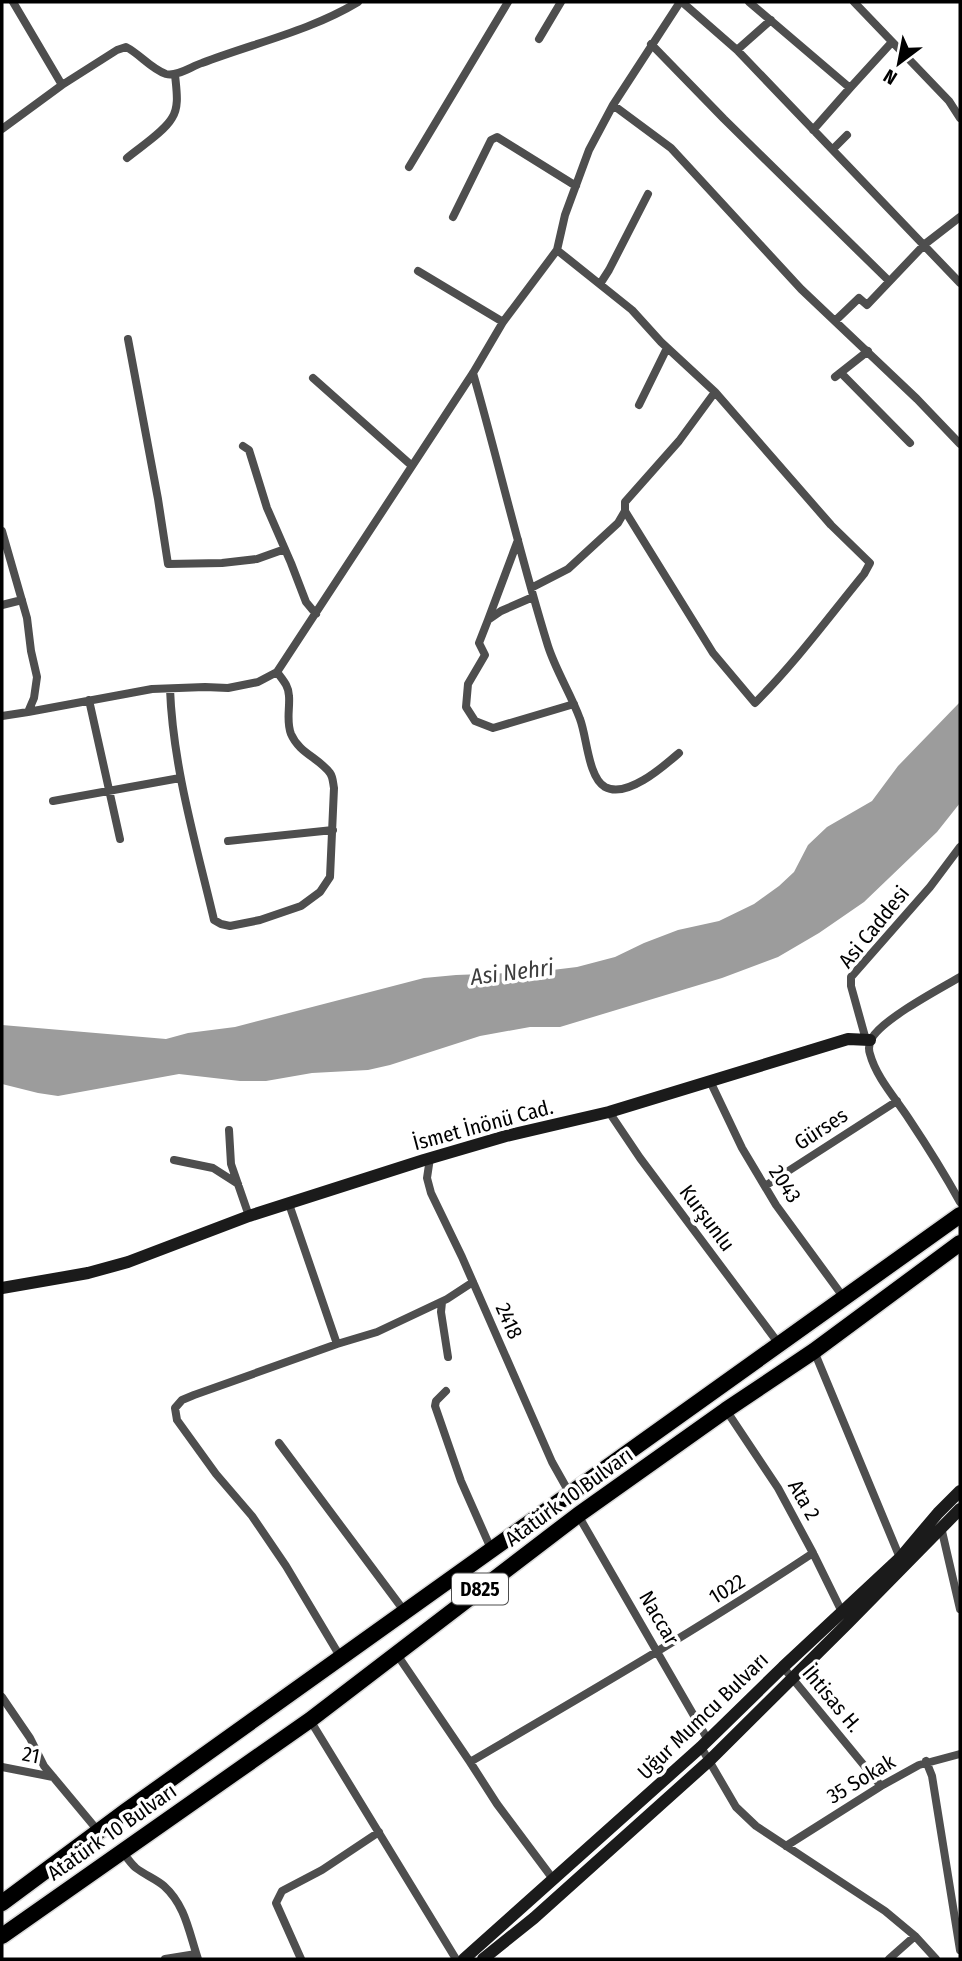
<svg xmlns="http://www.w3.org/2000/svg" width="962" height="1961" viewBox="0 0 962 1961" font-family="'Fira Sans Condensed',sans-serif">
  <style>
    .water { fill: #9c9c9c }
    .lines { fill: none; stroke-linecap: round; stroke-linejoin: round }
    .highway-casing { stroke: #dbdbdb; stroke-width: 19 }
    .street { stroke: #4e4e4e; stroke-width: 8 }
    .secondary { stroke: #1b1b1b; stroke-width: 12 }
    .highway { stroke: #000; stroke-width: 16 }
    .labels { text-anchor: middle; stroke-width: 7; stroke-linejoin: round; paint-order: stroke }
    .shield { fill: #fff; stroke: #4c4c4c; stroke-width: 2 }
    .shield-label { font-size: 19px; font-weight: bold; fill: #000 }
    .street-label { font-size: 21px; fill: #000; stroke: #fff }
    .water-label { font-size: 23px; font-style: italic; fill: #3d3d3d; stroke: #fff }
  </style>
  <rect width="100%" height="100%" fill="#fff"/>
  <path class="water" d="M960 702V803L937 832 864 902 819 933 778 957 722 978 560 1027H530L480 1036 390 1065 368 1070 312 1073 266 1081H240L179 1074 58 1096 38 1093 2 1084V1025L166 1039 188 1033 235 1027 424 978 456 975 536 972 577 967 615 957 644 943 678 930 719 921 754 904 779 886 794 872 808 845 827 827 872 801 898 766Z"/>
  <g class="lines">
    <defs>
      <path id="highway" d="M2 1903 126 1811 960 1215
        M2 1936 310 1720 578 1515 726 1410 814 1351 960 1243"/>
    </defs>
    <use href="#highway" class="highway-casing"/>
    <path class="street" d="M13 2 62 85
      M682 2 737 50 960 283
      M749 2 850 88 892 42
      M854 2 949 101 960 118
      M539 39 561 2
      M651 44 724 119 889 281
      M737 50 771 20
      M613 105 671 148 801 289 917 399 960 444
      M2 129 62 85 117 50 126 47C140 54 151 69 166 74 177 77 192 66 202 63 254 43 310 31 358 2
      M813 130 850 88
      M833 149 847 135
      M127 158C140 147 164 132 172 118 180 106 176 88 175 74
      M409 167 508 2
      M453 217 491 140 497 137 576 186
      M557 250 632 310 661 342 715 392 831 525 870 563 864 574C828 618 795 663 755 703L713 653 625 511
      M418 271 503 322
      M600 284 609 270 648 194
      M835 321 859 298 867 305 925 244 960 217
      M128 339 158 499 168 564 222 563 257 559 285 549
      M473 373C499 464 520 556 548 646 556 671 571 694 580 719 587 737 588 777 605 787 627 799 664 766 679 753
      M841 373 910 443
      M835 377 868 351
      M313 378 411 465
      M639 405 667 348
      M243 446 249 450 267 508 291 563 306 602 316 614
      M2 531 27 618 31 651 37 677 34 698 28 712 152 689 205 687 228 688 258 682 277 672 473 373 503 322 557 250 565 215 589 150 613 105 680 2
      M531 588 568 569 618 523 625 511V502L679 441 715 392
      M533 597 501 611 488 620 479 643 485 655 468 684 466 707 475 721 493 728 574 704
      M2 605 22 600
      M488 620 518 540
      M170 689C173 767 196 844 214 920L221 924 230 926 260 920 301 906 320 892 330 877 334 788C333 783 333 777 330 773 319 758 299 753 291 734 286 721 290 709 289 696 289 686 282 679 277 672
      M89 700 120 839
      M2 716 28 712
      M53 801 180 778
      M228 841 333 830
      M960 977C939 989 883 1019 872 1038 869 1043 868 1048 870 1054 876 1077 896 1099 909 1119 927 1146 944 1173 960 1202
      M866 1040 851 986V977L930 887 960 847
      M710 1081 742 1148 776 1205 844 1298
      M609 1112 640 1158 779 1344
      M229 1130 231 1164 249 1216
      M430 1158 427 1178 431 1193 462 1257 552 1462 570 1494
      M174 1160 213 1168 238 1184
      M765 1186 897 1101
      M289 1204 337 1344
      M442 1302 441 1312 448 1357
      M814 1351 900 1558
      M446 1391 436 1401 435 1406 461 1481 492 1551
      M726 1410 778 1488 813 1553 842 1612
      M279 1443 405 1612
      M578 1515 708 1740
      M941 1527 960 1609
      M396 1653 470 1762 497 1804 553 1879
      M341 1658 286 1566 252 1516 216 1474 177 1420 175 1408 182 1400 194 1395 337 1344 377 1332 447 1299 473 1282
      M783 1667 881 1786
      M2 1697 30 1738 44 1766 99 1832
      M310 1720 456 1959
      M701 1747 736 1807 756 1826 885 1911 915 1936 936 1959
      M926 1761 932 1776 960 1950
      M470 1762C586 1694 702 1627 813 1553
      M2 1767 53 1777
      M786 1846 881 1786 919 1765 960 1754
      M122 1852C127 1857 131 1864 136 1868 145 1875 156 1879 164 1886 186 1906 189 1933 198 1959
      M165 1959 196 1954
      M301 1959 276 1903 282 1891 322 1870 379 1832
      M889 1959 915 1936"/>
    <path class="secondary" d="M2 1288 88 1273 128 1262 249 1216 424 1160 506 1136 609 1112 848 1039 870 1040
      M464 1959 701 1747 783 1667 900 1558 938 1513 960 1491
      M483 1959 534 1918 709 1761 848 1623 960 1509"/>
    <use href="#highway" class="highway"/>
  </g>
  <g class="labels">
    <rect class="shield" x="452" y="1573.5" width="56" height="31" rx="5"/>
    <g class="shield-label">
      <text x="480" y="1596">D825</text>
    </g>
    <g class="street-label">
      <text transform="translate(874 927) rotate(-51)" y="7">Asi Caddesi</text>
      <text transform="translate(483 1125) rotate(-15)" y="7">İsmet İnönü Cad.</text>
      <text transform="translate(821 1129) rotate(-33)" y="7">Gürses</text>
      <text transform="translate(785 1184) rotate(57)" y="7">2043</text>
      <text transform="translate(707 1218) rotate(53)" y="7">Kurşunlu</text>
      <text transform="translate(509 1321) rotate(66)" y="7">2418</text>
      <text transform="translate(569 1497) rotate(-36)" y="7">Atatürk 10 Bulvarı</text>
      <text transform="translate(804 1500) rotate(60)" y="7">Ata 2</text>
      <text transform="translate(727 1589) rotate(-32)" y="7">1022</text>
      <text transform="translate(659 1618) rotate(60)" y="7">Naccar</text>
      <text transform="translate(832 1699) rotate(50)" y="7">İhtisas H.</text>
      <text transform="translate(703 1716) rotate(-44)" y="7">Uğur Mumcu Bulvarı</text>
      <text transform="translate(31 1755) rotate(11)" y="7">21</text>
      <text transform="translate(861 1779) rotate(-31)" y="7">35 Sokak</text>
      <text transform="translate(112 1832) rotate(-35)" y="7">Atatürk 10 Bulvarı</text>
    </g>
    <g class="water-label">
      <text transform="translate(512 972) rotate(-7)" y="8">Asi Nehri</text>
    </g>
  </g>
  <rect width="962" height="1961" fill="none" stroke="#000000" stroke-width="7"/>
  <g transform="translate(899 63) rotate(212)" stroke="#ffffff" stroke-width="5" paint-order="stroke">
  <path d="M0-5L12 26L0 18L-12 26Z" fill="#000000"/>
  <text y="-10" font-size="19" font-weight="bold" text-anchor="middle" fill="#000000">N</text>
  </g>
</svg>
